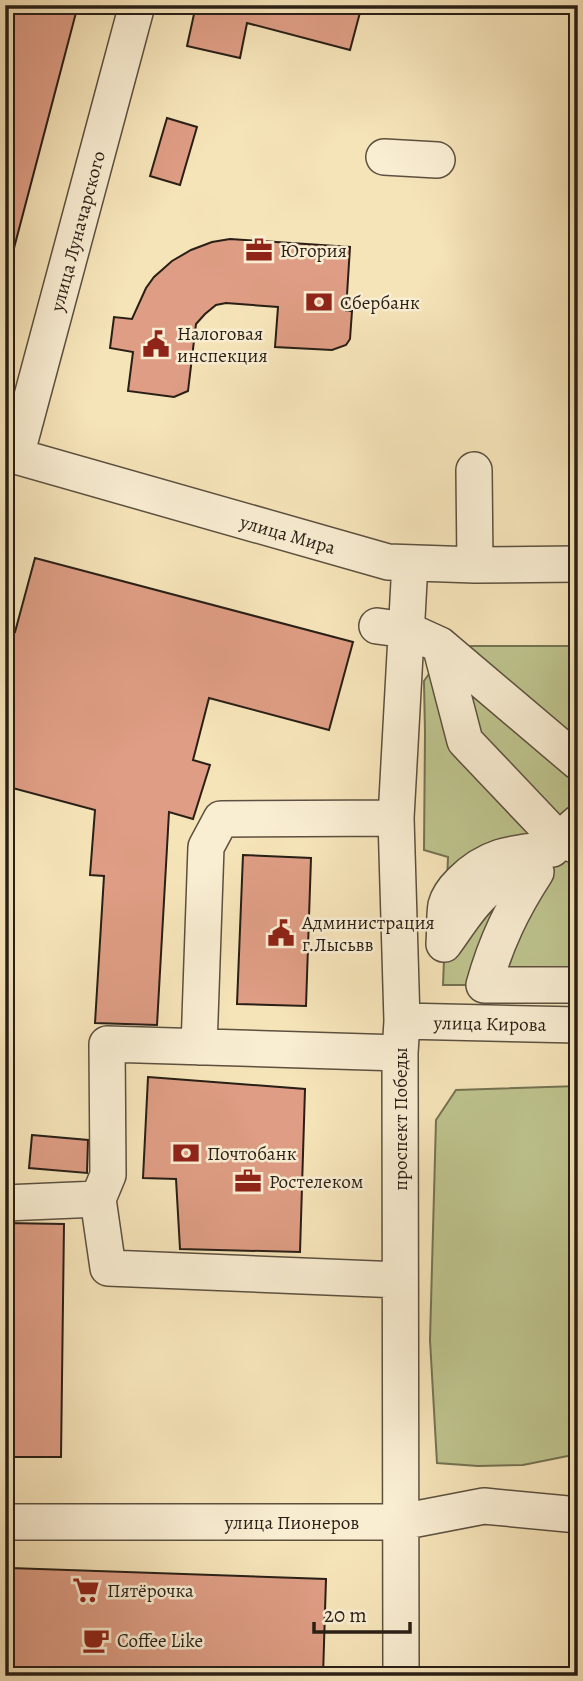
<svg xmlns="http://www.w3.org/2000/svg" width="583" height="1681" viewBox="0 0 583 1681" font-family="Alegreya,serif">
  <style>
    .green { fill: #bec48e; stroke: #747252; stroke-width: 2 }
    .building { fill: #de9d84; stroke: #291f16; stroke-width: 2 }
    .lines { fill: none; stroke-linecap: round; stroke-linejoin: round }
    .minor-casing { stroke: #5c503f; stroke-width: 38 }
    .minor { stroke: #f9edd2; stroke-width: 35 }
    .labels { text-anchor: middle; stroke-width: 5; stroke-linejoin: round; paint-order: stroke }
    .street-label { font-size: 19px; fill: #291f16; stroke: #f9edd2 }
    .poi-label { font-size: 19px; fill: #291f16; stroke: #f9edd2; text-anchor: start }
  </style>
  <rect width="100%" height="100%" fill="#f6e4b9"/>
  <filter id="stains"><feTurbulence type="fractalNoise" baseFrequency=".00286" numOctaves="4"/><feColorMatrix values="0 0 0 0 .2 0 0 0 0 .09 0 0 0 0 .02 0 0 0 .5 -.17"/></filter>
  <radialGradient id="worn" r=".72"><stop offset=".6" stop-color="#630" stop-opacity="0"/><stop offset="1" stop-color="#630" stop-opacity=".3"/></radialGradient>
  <path class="green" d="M449 646H578V985H443L448 857 424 850 425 733 424 681Z
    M578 1086V1454L523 1465 478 1466 437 1463 430 1340 436 1120 456 1090Z"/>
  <path class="building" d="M5 5H78L14 248 5 246Z
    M196 5H362L350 50 247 23 240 58 187 46Z
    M167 118 197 127 180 185 150 176Z
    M230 239 350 247 346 311H352L350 339 346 345 332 350 275 347 278 307 226 303 216 305 205 314 196 324 188 391 174 397 128 391 133 352 110 348 114 317 132 319 146 288 154 277 172 261 191 250 212 242Z
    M35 558 353 642 329 730 209 698 193 760 210 765 193 819 169 812 157 1025 95 1023 104 876 90 875 95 810 5 786V630L15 632Z
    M243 855 311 858 306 1006 237 1004Z
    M148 1077 305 1089 300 1252 180 1249 176 1179 143 1178Z
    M32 1135 88 1140 87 1173 29 1168Z
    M5 1223 64 1224 61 1457H5Z
    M10 1568 326 1579 323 1676H6Z"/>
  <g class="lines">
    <defs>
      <path id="minor" d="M384 157 437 160
        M5 453 388 562 475 565 578 564
        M16 456 137 5
        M474 470 475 565
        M377 626 407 630 440 645 578 762
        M440 645 465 741 559 840 578 846
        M578 823 559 840 552 849C514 853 489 854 461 882 455 888 448 897 446 905 444 917 445 932 444 944 458 925 471 903 489 888 502 878 521 874 536 872 512 909 496 942 484 985H578
        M402 1021 578 1025
        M199 1047 206 847 221 819 396 818
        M98 1199 108 1268 400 1280
        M5 1203 98 1199 108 1175 107 1044 400 1053
        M5 1522H401L484 1506 578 1515
        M401 1676 400 1053 402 1021 396 818 410 563"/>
    </defs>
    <use href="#minor" class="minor-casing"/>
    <use href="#minor" class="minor"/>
  </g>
  <defs>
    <symbol id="office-bare" viewBox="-9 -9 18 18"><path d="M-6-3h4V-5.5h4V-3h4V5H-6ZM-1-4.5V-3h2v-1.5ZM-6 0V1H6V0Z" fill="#8f2418" stroke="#f9edd2" stroke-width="2.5" paint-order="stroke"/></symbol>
    <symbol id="bank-bare" viewBox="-9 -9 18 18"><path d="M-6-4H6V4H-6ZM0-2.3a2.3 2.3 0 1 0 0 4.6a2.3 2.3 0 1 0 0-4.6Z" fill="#8f2418" stroke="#f9edd2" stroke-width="2.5" paint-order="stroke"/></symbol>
    <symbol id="civic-bare" viewBox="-9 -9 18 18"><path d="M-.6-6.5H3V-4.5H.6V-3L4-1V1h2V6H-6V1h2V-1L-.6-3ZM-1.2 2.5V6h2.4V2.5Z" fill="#8f2418" stroke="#f9edd2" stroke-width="2.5" paint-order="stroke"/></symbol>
    <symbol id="supermarket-bare" viewBox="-9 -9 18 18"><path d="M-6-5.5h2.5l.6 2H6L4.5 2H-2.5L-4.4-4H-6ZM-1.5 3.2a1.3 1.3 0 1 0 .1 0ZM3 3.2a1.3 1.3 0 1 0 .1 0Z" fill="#8f2418" stroke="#f9edd2" stroke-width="2.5" paint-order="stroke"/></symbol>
    <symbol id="cafe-bare" viewBox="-9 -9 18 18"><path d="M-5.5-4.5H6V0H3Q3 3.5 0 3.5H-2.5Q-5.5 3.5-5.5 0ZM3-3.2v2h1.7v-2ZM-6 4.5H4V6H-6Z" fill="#8f2418" stroke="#f9edd2" stroke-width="2.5" paint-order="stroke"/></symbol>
  </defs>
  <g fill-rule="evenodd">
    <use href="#office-bare" x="240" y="231" width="38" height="38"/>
    <use href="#bank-bare" x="300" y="283" width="38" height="38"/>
    <use href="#civic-bare" x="137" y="325" width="38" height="38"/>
    <use href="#civic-bare" x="262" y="914" width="38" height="38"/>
    <use href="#bank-bare" x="167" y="1134" width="38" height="38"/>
    <use href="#office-bare" x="229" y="1162" width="38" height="38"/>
    <use href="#supermarket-bare" x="67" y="1571" width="38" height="38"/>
    <use href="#cafe-bare" x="77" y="1621" width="38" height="38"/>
  </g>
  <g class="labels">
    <g class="street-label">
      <text transform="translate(77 231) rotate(-75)" y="7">улица Луначарского</text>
      <text transform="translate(288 534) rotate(16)" y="7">улица Мира</text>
      <text transform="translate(490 1023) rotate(1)" y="7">улица Кирова</text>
      <text transform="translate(400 1119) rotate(-90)" y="7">проспект Победы</text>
      <text x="292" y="1529">улица Пионеров</text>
    </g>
    <g class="poi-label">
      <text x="280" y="257">Югория</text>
      <text x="340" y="309">Сбербанк</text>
      <text x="177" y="340">Налоговая<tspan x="177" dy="22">инспекция</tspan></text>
      <text x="302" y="929">Администрация<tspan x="302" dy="22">г.Лысьвв</tspan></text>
      <text x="207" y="1160">Почтобанк</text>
      <text x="269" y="1188">Ростелеком</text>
      <text x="107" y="1597">Пятёрочка</text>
      <text x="117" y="1647">Coffee Like</text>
    </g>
  </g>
  <rect width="583" height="1681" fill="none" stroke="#f6e4b9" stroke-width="28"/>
  <rect x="7" y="7" width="569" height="1667" fill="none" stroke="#291f16" stroke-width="3.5"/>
  <rect x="14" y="14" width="555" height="1653" fill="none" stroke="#291f16" stroke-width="2"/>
  <path d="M314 1622v10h96v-10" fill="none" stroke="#291f16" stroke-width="3.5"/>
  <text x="324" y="1622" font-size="21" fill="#291f16" stroke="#f9edd2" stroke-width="5" paint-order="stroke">20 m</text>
  <rect width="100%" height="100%" filter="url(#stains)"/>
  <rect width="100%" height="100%" fill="url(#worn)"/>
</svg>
